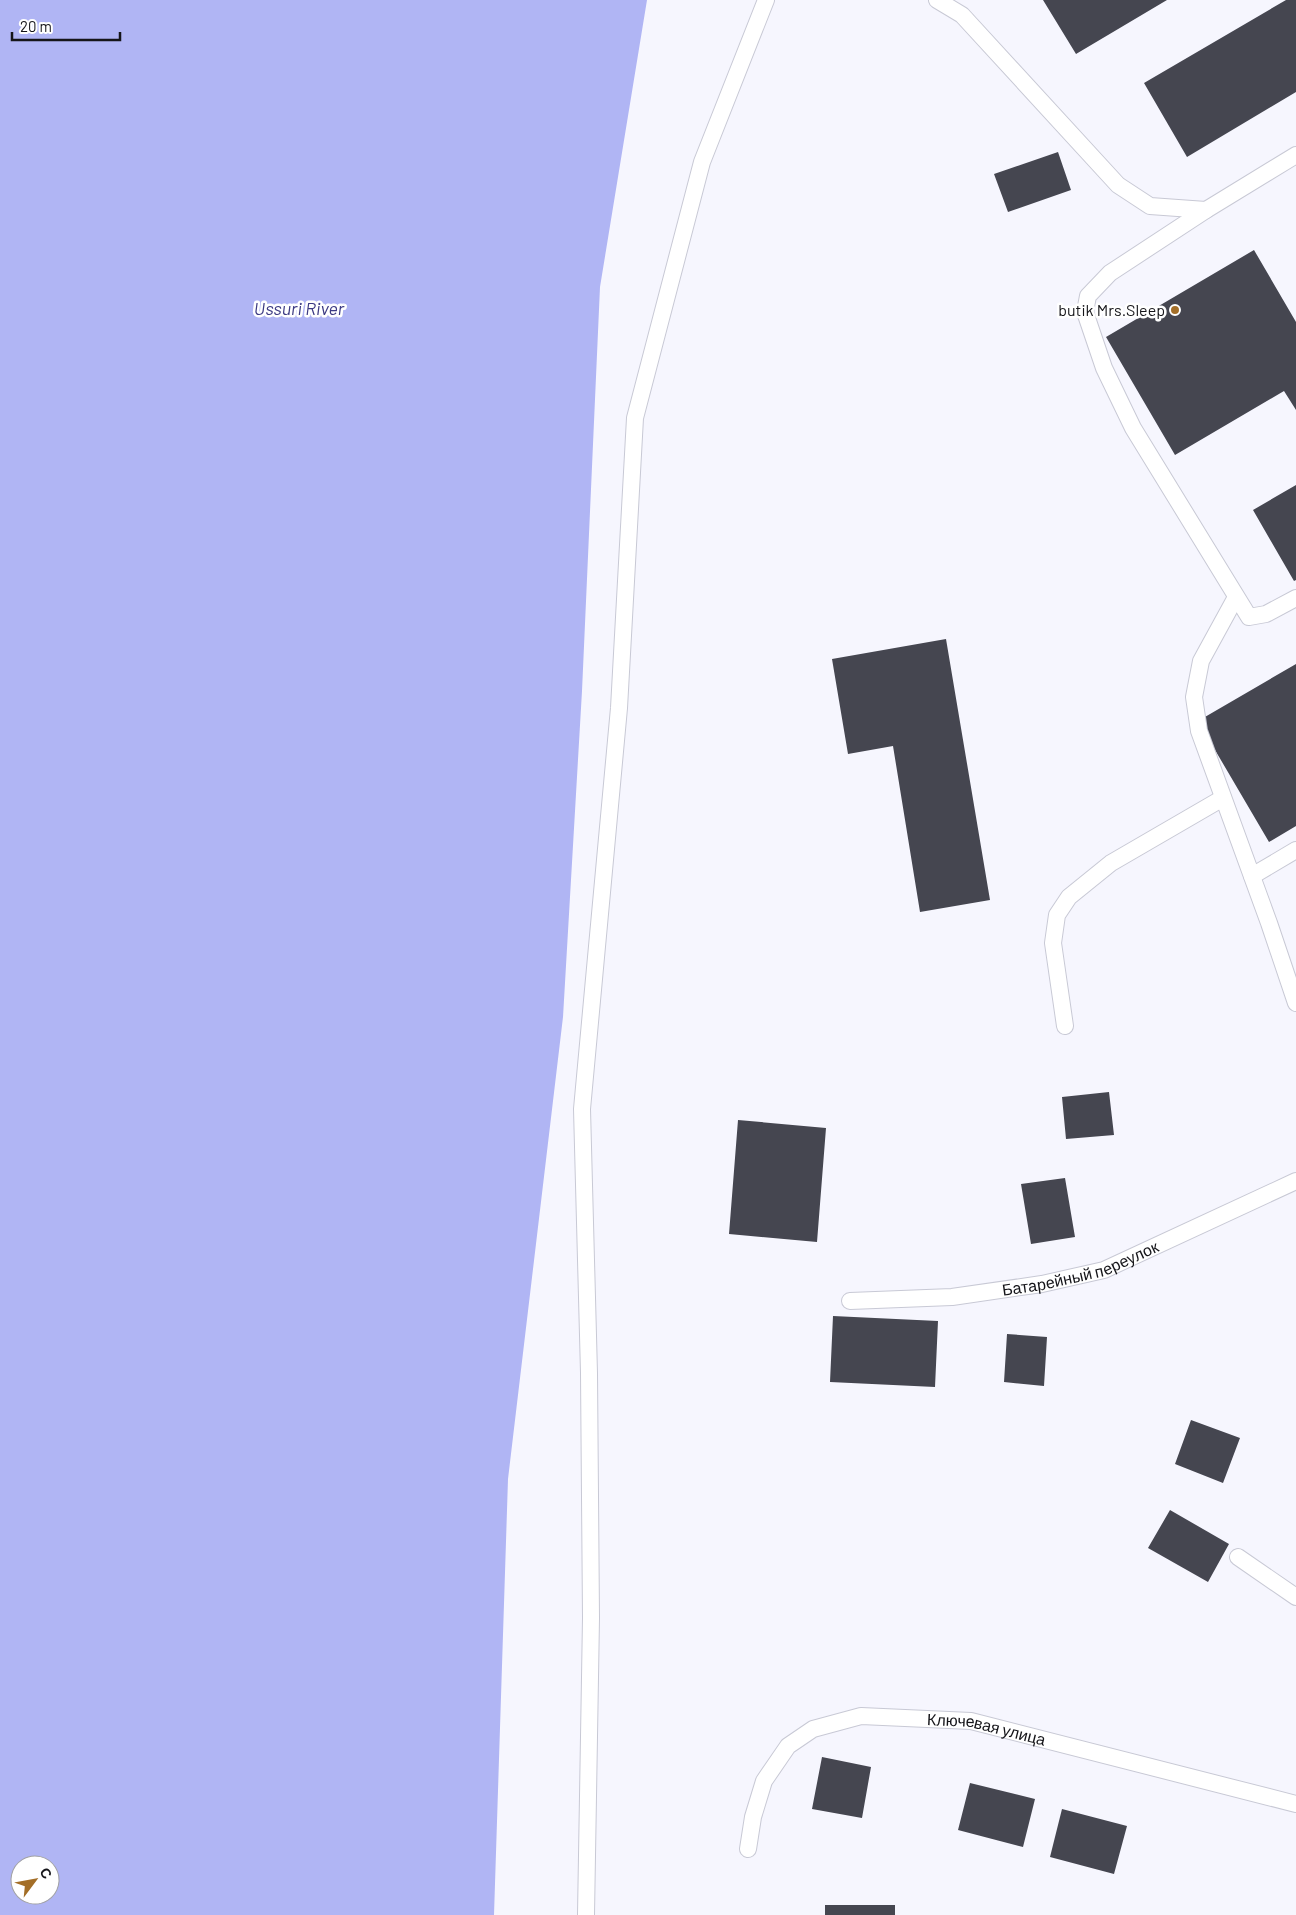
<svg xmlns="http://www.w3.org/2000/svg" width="1296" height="1915" viewBox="0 0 1296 1915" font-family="Barlow,sans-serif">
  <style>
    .water { fill: #b0b5f4; fill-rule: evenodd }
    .building { fill: #454650 }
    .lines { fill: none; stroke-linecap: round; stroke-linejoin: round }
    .lane-casing { stroke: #c8c9d5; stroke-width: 18 }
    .lane { stroke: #fff; stroke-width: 16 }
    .poi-dot { fill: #a36e27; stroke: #fff; stroke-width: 2 }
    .labels { text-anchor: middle; stroke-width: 5; stroke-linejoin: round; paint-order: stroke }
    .poi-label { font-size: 16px; fill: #151519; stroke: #fff; text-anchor: end }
    .street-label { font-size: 16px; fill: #151519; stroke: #fff }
    .water-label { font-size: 18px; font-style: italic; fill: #3c3a83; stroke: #fff }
  </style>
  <rect width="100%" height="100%" fill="#f6f6fe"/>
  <path class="water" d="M0 0H647L600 287 582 691 563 1017 508 1479 494 1915H0ZM20 1865H50V1895H20Z"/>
  <path class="building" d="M1043 0H1167L1076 54Z
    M1286 0H1296V92L1187 157 1144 83Z
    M1058 152 1071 190 1008 212 994 174Z
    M1254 250 1296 322V410L1284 391 1175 455 1106 337Z
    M1296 485V580L1294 581 1253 510Z
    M946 639 990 900 920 912 893 746 848 754 832 659Z
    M1296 664V826L1269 842 1198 721Z
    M1109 1092 1114 1135 1066 1139 1062 1097Z
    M738 1120 826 1128 817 1242 729 1234Z
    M1065 1178 1075 1237 1031 1244 1021 1184Z
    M833 1316 938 1321 935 1387 830 1382Z
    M1007 1334 1047 1337 1044 1386 1004 1382Z
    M1191 1420 1240 1438 1223 1483 1175 1464Z
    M1170 1510 1229 1544 1208 1582 1148 1548Z
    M822 1757 871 1767 862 1818 812 1809Z
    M970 1783 1035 1799 1023 1847 958 1830Z
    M1062 1809 1127 1826 1114 1874 1050 1857Z
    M825 1905H895V1915H825Z"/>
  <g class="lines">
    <defs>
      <g id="lane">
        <path d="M937 0 962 15 1118 185 1150 206 1206 210"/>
        <path d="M1296 155 1206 210 1110 273 1088 296 1085 312 1104 368 1133 428 1249 617 1266 614 1296 598"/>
        <path d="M1236 597 1201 661 1194 697 1199 731 1269 923 1296 1003"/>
        <path d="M1252 876 1296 850"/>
        <path d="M1065 1026 1053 943 1057 915 1069 897 1111 863 1223 798"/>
        <path id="s1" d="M850 1301 952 1297 1042 1284 1104 1270 1296 1181"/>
        <path d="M1238 1557 1296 1597"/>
        <path id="s2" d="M748 1849 753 1817 764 1781 788 1746 813 1729 861 1716 971 1721 1296 1804"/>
        <path d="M586 1915 591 1618 589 1373 582 1109 619 708 635 418 702 162 766 0"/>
      </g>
    </defs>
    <use href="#lane" class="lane-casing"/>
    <use href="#lane" class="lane"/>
  </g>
  <circle class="poi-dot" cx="1175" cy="310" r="5"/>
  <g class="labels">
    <g class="poi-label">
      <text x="1165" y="316">butik Mrs.Sleep</text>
    </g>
    <g class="street-label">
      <text dy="6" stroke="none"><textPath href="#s1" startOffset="234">Батарейный переулок</textPath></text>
      <text dy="6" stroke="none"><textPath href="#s2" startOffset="319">Ключевая улица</textPath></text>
    </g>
    <g class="water-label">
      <text x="299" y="315">Ussuri River</text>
    </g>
  </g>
  <g transform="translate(35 1880) rotate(58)"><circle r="24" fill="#ffffff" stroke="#a1a1a3"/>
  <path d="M0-4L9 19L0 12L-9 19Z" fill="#a36e27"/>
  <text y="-8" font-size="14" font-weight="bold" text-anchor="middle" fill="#151519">С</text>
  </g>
  <path d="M12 32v8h108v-8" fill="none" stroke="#151519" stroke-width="2.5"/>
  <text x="20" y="32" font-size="15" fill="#151519" stroke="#ffffff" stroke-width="4" paint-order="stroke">20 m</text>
</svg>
